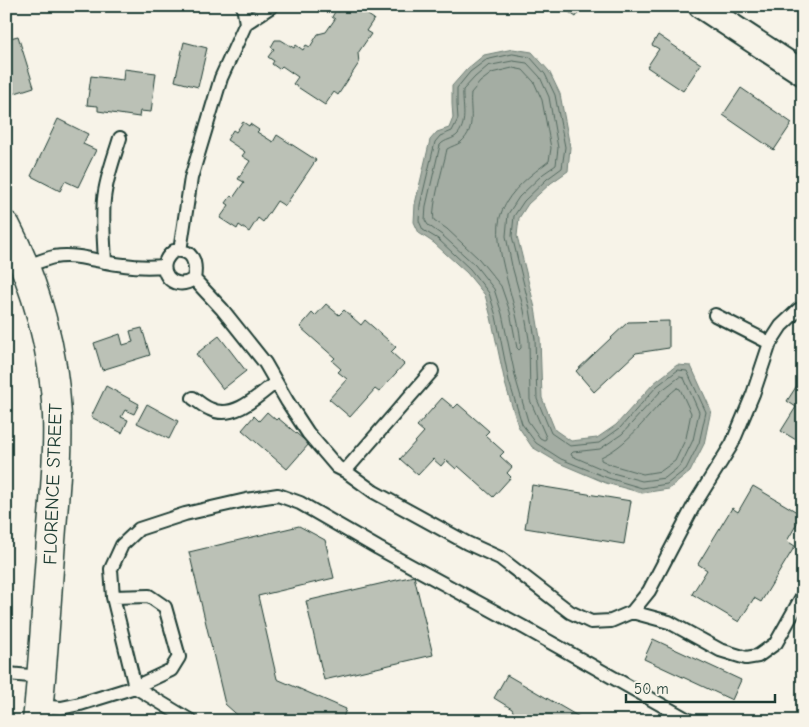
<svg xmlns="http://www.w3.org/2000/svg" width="809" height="727" viewBox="0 0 809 727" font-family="'Comic Neue',sans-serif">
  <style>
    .water { fill: #a4ada3; stroke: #6f8077 }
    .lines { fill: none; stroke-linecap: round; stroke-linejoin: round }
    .shore { stroke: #546a60; stroke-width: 1 }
    .building { fill: #bbc1b6; stroke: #1f3d34 }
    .service-casing { stroke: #1f3d34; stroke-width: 16 }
    .minor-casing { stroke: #1f3d34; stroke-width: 28 }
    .tertiary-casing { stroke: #1f3d34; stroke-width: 31 }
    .service { stroke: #f7f3e8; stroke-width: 12 }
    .minor { stroke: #f7f3e8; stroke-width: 24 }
    .tertiary { stroke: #f7f3e8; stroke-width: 28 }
    .labels { text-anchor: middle; stroke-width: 4; stroke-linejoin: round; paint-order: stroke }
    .street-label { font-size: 19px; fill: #1f3d34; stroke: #f7f3e8 }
  </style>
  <rect width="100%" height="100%" fill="#f7f3e8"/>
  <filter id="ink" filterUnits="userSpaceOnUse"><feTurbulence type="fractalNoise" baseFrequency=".02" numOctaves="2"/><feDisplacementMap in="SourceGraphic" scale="10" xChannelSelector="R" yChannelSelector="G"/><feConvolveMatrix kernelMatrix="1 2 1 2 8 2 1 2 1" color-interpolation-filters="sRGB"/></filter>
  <g filter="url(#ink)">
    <path class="water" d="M513 49 532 52 549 71 560 94 570 147 568 171 551 183 528 204 519 218 517 236 535 308 540 338 542 398 555 430 571 441 597 438 616 425 654 383 677 365 691 366 711 410 704 444 690 472 669 489 642 493 606 483 559 463 532 447 518 426 505 383 491 317 485 295 467 273 434 243 419 233 414 222 415 204 430 140 437 132 449 128 453 118 452 104V86L467 69 484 55Z"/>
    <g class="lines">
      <path class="shore" d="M513 54 530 57 545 74 555 95 565 147 562 168 547 179 524 201 514 216 512 236 530 309 535 339 537 399 551 433 570 446 599 443 620 428 657 386 678 370 687 371 706 412 699 443 686 469 667 484 642 488 608 478 561 459 536 443 522 424 509 381 496 316 489 293 470 269 438 239 423 230 419 221 420 205 435 142 440 136 452 131 458 119 457 104V88L470 72 486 60Z
        M513 61 527 63 540 77 549 97 558 148 556 165 543 174 519 197 508 214 506 236 512 266 524 310 529 339 530 400 546 437V439L544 440 540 438 528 421 516 380 502 314 494 289 475 265 442 235 428 225 425 220 426 206 440 145C445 139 453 140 458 134 468 121 462 105 463 90L475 77 488 66Z
        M513 68 523 70 534 82 542 100 551 148 549 161C532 174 510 190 502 211 488 244 521 309 521 348L519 350 517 348 510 312 501 286 479 259 447 229 434 220C431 208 444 164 447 149 452 146 457 145 461 142 477 128 469 110 471 93L480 82 492 73Z
        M680 377 684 378 699 412 693 440 681 465 665 478 642 481 609 472 572 456 571 454 573 452 600 449 622 434 661 391Z
        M677 388 680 389 691 413 686 438 675 461 661 471 643 474 612 465 601 460V457C634 442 650 409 677 388Z"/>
    </g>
    <path class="building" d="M343 6H362L364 7 362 11 374 19 366 31 371 34 358 53 359 63 338 95 334 92 325 105 293 84 298 77 282 66 279 69 272 64 274 61 268 57 274 49 271 47 275 40H281L294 48 296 45 303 50 306 45 310 47 318 34 326 32 335 19 332 17 336 10 339 12Z
      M560 6H583L576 17Z
      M658 35 701 64 683 91 647 67 659 49 652 45Z
      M18 36 34 87 6 96V39Z
      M184 42 207 48 198 87 175 81Z
      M124 69 156 73 151 112 140 111 139 117 98 111V106L87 105 91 76 123 80Z
      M741 88 792 123 774 150 723 115Z
      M58 119 88 134 83 144 96 150 78 187 65 181 60 191 31 176Z
      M243 122 249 126 250 124 259 130 257 132 273 142 277 135 316 160 285 206 277 201 263 222 258 218 249 232 239 225 237 229 220 218 229 205 226 203 231 196 233 198 244 182 238 179 250 161 242 156 245 152 227 140 233 130 236 132Z
      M326 304 339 315 344 310 361 325 365 320 396 347 391 352 404 364 379 392 375 389 350 417 329 399 347 379 338 372 341 369 332 361 335 358 300 327 312 313 315 316Z
      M669 321V348L636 353 594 392 576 371 628 322Z
      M142 328 150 355 102 370 94 343 120 334 123 345 133 342 130 331Z
      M219 336 246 371 223 389 196 354Z
      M803 376V444L781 431 796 407 787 401Z
      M106 386 139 404 134 414 125 410 121 417 128 420 122 433 91 417Z
      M442 398 454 408 458 404 489 431 485 435 504 452 500 456 512 467 507 473 511 477 493 497 458 466 456 469 446 460 441 466 433 459 418 475 400 459 424 432 417 426Z
      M147 404 178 421 169 439 137 423Z
      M267 412 276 420 278 418 309 444 287 469 242 430 254 416 259 421Z
      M532 485 631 501 624 544 525 528Z
      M753 486 802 515 787 541 795 546 761 602 754 598 739 622 692 594 707 570 698 564 732 508 738 512Z
      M299 526 325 540 334 578 258 596 277 679 346 709 342 721H244L225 704 189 552Z
      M414 576 433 655 324 680 306 601Z
      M653 639 741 680 732 700 644 659Z
      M6 654 8 657V668L6 714Z
      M507 675 586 721H517L512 709 494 698Z"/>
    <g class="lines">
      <defs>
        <path id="service" d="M243 6 246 23
          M174 251C193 249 197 262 194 279 172 294 152 267 174 251Z
          M180 251 191 178 221 78 246 23 272 6
          M105 262C104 241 102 220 104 199 106 178 114 158 120 138
          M24 267C34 264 44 259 54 257 78 253 101 263 124 265 137 267 151 267 164 266
          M194 279 222 309 265 363 287 401 308 433 337 467 345 471
          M715 315 770 343
          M432 371 345 471 374 492 467 543 500 558 570 612 591 622 611 621 632 612 649 591 694 505 732 444 753 394 770 343 781 326 798 310 803 308
          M193 398C199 402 204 407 210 409 234 421 259 395 276 382
          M632 612 669 622 720 650 746 658 758 656 776 643 803 595
          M8 674 41 677
          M39 706 61 708 80 704 135 687 171 670 179 657 165 607 149 596 113 597
          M191 721 135 687 113 597 111 569 122 545 139 529 185 514 246 500 278 495 300 503 378 548 525 628 690 721"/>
        <path id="minor" d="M701 6 803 73"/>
        <path id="tertiary" d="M6 226C36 283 54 350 57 415 59 461 53 508 50 555 46 610 43 666 37 721"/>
      </defs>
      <use href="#service" class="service-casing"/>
      <use href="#minor" class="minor-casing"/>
      <use href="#tertiary" class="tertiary-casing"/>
      <use href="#service" class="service"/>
      <use href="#minor" class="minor"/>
      <use href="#tertiary" class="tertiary"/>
    </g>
  </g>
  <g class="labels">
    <g class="street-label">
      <text transform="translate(52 484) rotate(-88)" y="7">FLORENCE STREET</text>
    </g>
  </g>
  <rect width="809" height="727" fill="none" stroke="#f7f3e8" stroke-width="25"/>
  <rect x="12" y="12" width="784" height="702" fill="none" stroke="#1f3d34" stroke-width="2" filter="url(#ink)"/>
  <path d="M626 694v8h149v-8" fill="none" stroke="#1f3d34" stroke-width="2.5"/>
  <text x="634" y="694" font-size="15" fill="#1f3d34" stroke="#f7f3e8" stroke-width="4" paint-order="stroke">50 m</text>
</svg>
